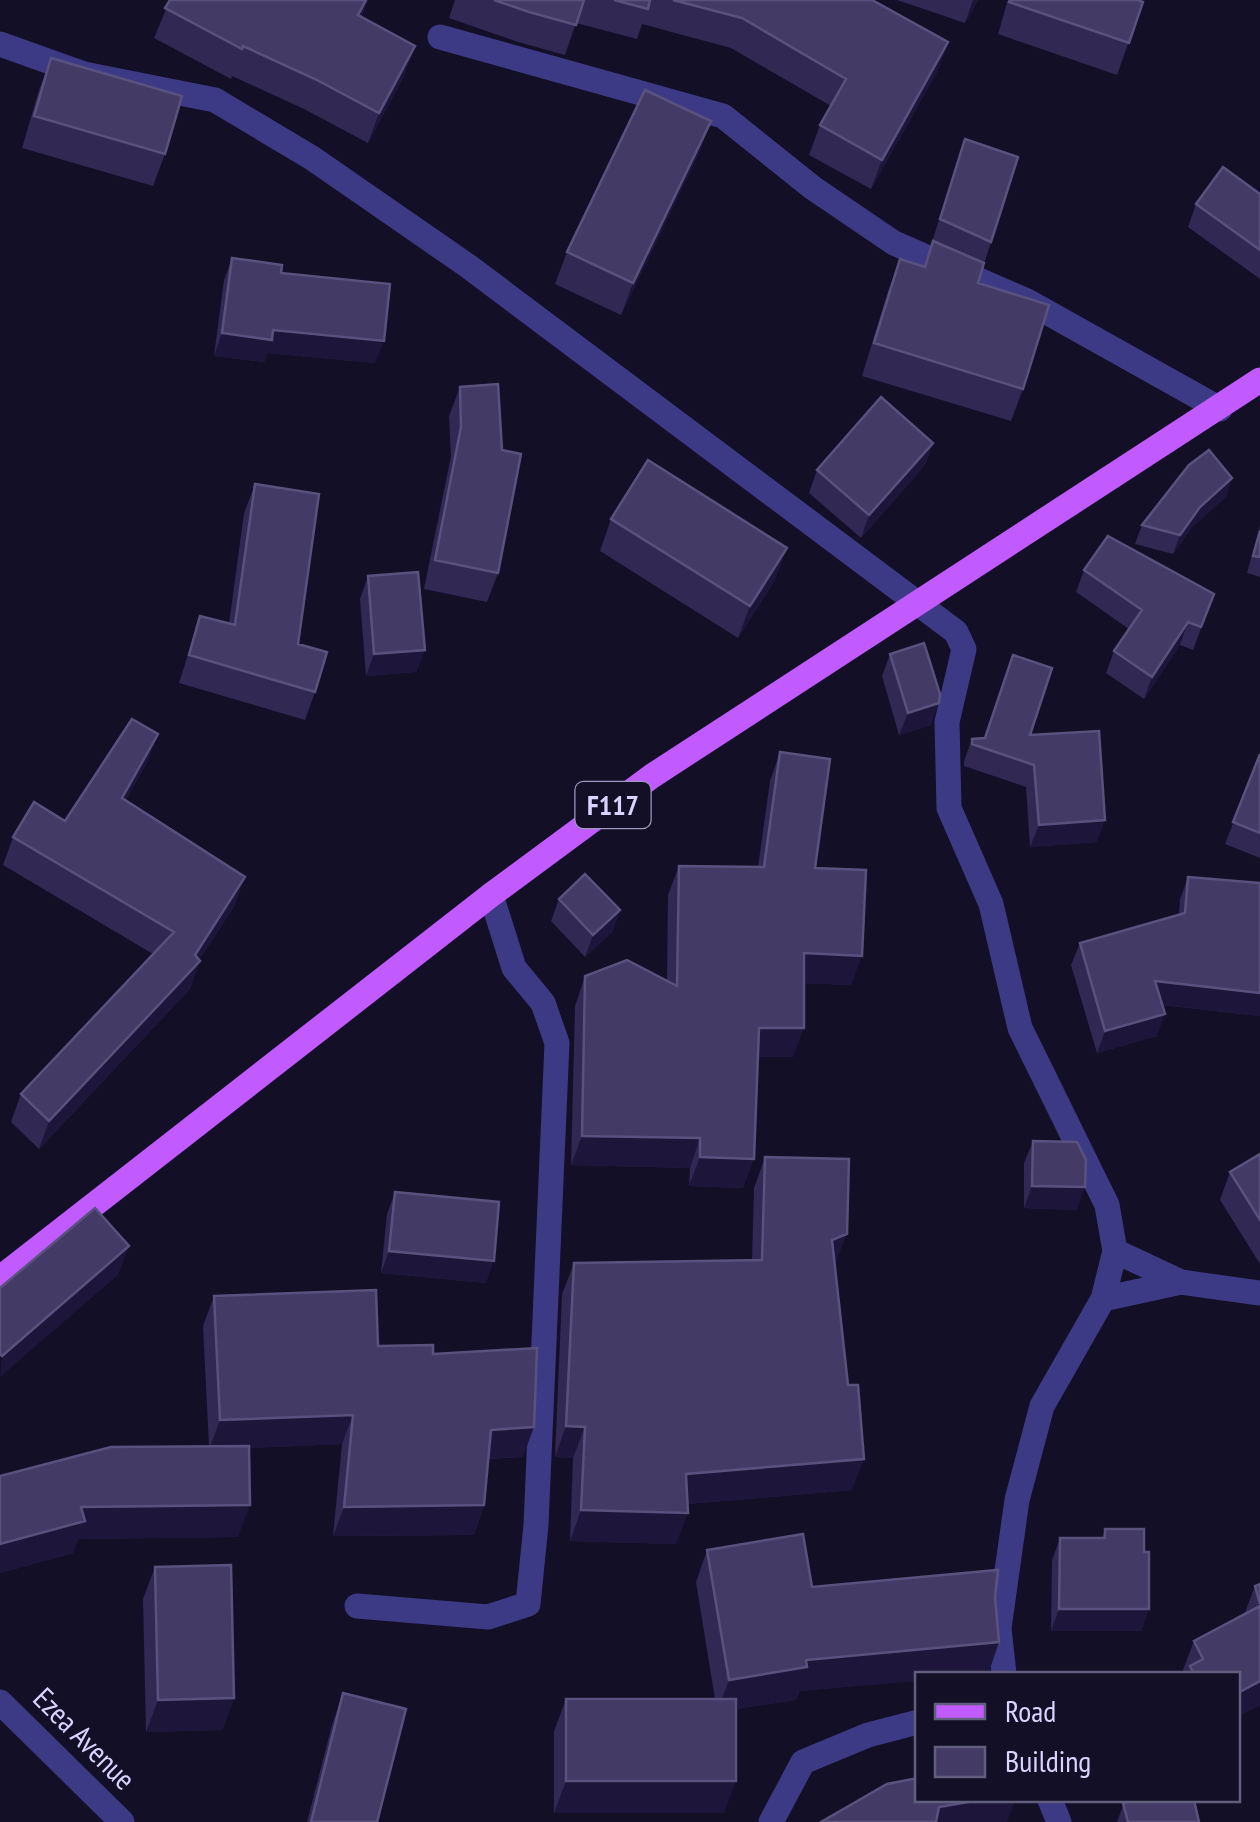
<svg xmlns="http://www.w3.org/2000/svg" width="1260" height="1822" viewBox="0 0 1260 1822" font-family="'PT Sans Narrow',sans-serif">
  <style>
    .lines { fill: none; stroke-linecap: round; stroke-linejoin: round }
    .street { stroke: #3d3a85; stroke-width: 25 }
    .primary { stroke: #c25bff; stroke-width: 25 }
    .wall { fill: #312854 }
    .shaded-wall { fill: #1d163a }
    .building { fill: #433a66; stroke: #5a527e; stroke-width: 2.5 }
    .labels { text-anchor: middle; stroke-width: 9; stroke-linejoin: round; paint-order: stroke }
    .shield { fill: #130f26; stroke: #9e99be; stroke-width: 2.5 }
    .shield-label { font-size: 28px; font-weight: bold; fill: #d9d4ff }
    .street-label { font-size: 30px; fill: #d9d4ff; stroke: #130f26 }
  </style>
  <rect width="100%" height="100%" fill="#130f26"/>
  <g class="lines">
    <path class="street" d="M440 37 723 116 813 188 894 243 1027 301 1220 409
      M0 44 84 74 215 100 312 158 468 266 956 632 964 649 947 722 949 808 991 904 1020 1028 1107 1205 1115 1251 1103 1299 1042 1406 1017 1500 999 1628 1004 1674
      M1115 1251 1181 1282 1260 1293
      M1103 1299 1181 1282
      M357 1606 488 1617 528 1604 536 1525 557 1043 543 1003 514 968 491 895
      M0 1702 122 1822
      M1050 1800 1059 1822
      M771 1822 803 1762 868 1735 918 1722"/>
    <path class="primary" d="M0 1278 491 895 652 776 1260 380"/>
  </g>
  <path class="wall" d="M170 0H368L361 17 404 76 368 143 304 109 232 76 231 79 154 38Z
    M455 0H872L948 42 937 72 871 189 809 155 820 125 831 106 731 48 642 24 637 39 576 23 565 55 518 42 449 18Z
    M897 0H978L965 23Z
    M1008 0H1138L1143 2 1117 75 998 34Z
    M51 58 165 154 153 186 22 148 39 90Z
    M711 121 699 153 621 315 555 284 567 252Z
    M965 139 991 242 978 283 1023 389 1011 421 862 376 888 291 900 259 924 267Z
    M1260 194V279L1188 227 1196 204Z
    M232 258 281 273 375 363 267 353 264 362 214 356 224 280Z
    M460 387 498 573 487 602 424 589 451 456 449 416Z
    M933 443 925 465 861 538 809 493 817 470Z
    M255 484 298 644 315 692 305 720 179 683 200 616 229 624 244 513Z
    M1226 497 1193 526 1173 554 1135 544 1142 525Z
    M611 519 775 580 738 638 600 551Z
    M1260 525V577L1247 573Z
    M1084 570 1214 594 1193 650 1180 645 1144 699 1106 673 1114 651 1129 629 1076 592Z
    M368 576 425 650 416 672 366 676 360 599Z
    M890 654 931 725 899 735 882 676Z
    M1030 735 1097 842 1030 847 1026 787 964 766V761L972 739Z
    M780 752 851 985 804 983 793 1057H758L743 1188 689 1186 690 1168 571 1165 575 1006 585 976 667 980 668 895 679 866 758 867 770 781Z
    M1260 754V858L1225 844Z
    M148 761 126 800 235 905 199 960 190 989 39 1149 11 1122 21 1094 153 954 3 865 13 837 65 821Z
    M1188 877 1260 883V1016L1162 1005 1157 1036 1097 1053 1071 965 1080 943 1179 914 1180 899Z
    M559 899 620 910 612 932 585 957 551 921Z
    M1033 1141 1077 1210 1024 1208V1163Z
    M1260 1154V1264L1220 1200 1230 1172Z
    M765 1157 835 1265 852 1490 687 1504 676 1544 570 1541 573 1458 555 1457 562 1294 574 1263 752 1260 754 1188Z
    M395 1192 486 1283 381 1273 387 1214Z
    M214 1296 378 1346 433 1354 523 1457 488 1459 484 1505 474 1535 333 1536 342 1444 249 1448 238 1537 78 1539 73 1553 0 1573 209 1446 203 1326Z
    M1105 1529 1144 1552 1149 1609 1141 1631H1051L1052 1560 1060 1538H1102Z
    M707 1550 812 1587 995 1597 999 1642 988 1674 799 1691 796 1700 736 1709 724 1813H554V1731L566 1699H715L696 1582Z
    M155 1567 234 1698 222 1730 146 1732 143 1599Z
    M1260 1584V1705L1238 1716V1674H1186L1183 1670 1194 1641 1244 1615 1255 1586Z
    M343 1693 377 1822H307L332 1725Z
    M1125 1800H1194L1199 1822H1117Z"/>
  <path class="shaded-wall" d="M366 0H368L347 46 358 15Z
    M973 0H978L965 23Z
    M948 42 937 72 871 189 882 160Z
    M415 46 404 76 368 143 379 113Z
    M711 121 699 153 621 315 633 283Z
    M273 330 384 341 375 363 267 353 264 362 214 356 222 333Z
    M933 443 925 465 861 538 869 515Z
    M1232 478 1226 497 1193 526 1173 554 1180 535 1200 507Z
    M787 548 775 580 738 638 750 606Z
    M1188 622 1180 645 1144 699 1152 677Z
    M425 650 416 672 366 676 374 654Z
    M939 703 931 725 899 735 908 713Z
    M158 734 148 761 112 826 122 798Z
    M1105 820 1097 842 1030 847 1039 825Z
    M245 877 235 905 196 965 200 961 190 989 39 1149 49 1121 195 955Z
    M620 910 612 932 585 957 593 935Z
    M804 953 862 956 851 985 794 983Z
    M1155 981 1260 993V1016L1147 1003Z
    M1165 1014 1157 1036 1097 1053 1105 1031Z
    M759 1028H804L793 1057H748Z
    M582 1136 700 1138 690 1168 571 1165Z
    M700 1157 754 1159 743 1188 689 1186Z
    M1032 1186 1085 1187 1077 1210 1024 1208Z
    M847 1234 835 1265 832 1240Z
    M129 1246 118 1275 0 1377 2 1356Z
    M389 1251 494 1261 486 1283 381 1273Z
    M353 1415 342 1444 209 1450 220 1420Z
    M566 1426 585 1427 573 1458 555 1457Z
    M534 1427 523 1457 480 1459 491 1430Z
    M864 1459 852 1490 675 1505 686 1474Z
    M250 1505 238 1537 78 1539 73 1553 0 1573V1544L81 1507Z
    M484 1505 474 1535 333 1536 344 1507Z
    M581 1510 688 1513 676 1544 570 1541Z
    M1059 1609H1149L1141 1631H1051Z
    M999 1642 988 1674H918V1681L798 1691 796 1700 717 1712 729 1680 806 1660Z
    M1260 1681V1705L1238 1716V1693Z
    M234 1698 222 1730 146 1732 158 1700Z
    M566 1781H736L724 1813H554Z
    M980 1800H1015L1007 1822H933L939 1807Z"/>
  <path class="building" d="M170 0H366L358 15 415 46 379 113 315 79 243 46 242 49 165 8Z
    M494 0H584L576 25 529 12Z
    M614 0H650L648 9Z
    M673 0H872L948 42 882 160 820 125 846 79 742 18Z
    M1010 0H1138L1143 2 1129 43 1009 2Z
    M51 58 182 96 165 154 34 116Z
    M645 90 711 121 633 283 567 252Z
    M965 139 1018 157 991 242 940 219Z
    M1223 167 1260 194V250L1196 204Z
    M933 241 984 263 978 283 1049 305 1023 389 874 343 900 259 925 267Z
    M232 258 282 265 281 273 390 284 384 341 273 330 272 340 222 333Z
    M498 384 502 450 521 454 498 573 435 560 461 427 460 387Z
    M881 397 933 443 869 515 817 470Z
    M1209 450 1232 478 1200 507 1180 535 1142 525 1189 465Z
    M648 460 787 548 750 606 611 519Z
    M255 484 319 494 298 644 327 652 315 692 189 655 200 616 235 625Z
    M1260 531V557L1253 556Z
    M1108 536 1214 594 1201 627 1188 622 1152 677 1114 651 1142 610 1084 570Z
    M418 572 425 650 374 654 368 576Z
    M924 643 940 694 939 703 908 713 890 654Z
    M1013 655 1052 668 1030 735 1099 731 1105 820 1039 825 1034 765 972 744V739L985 738Z
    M132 719 158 734 122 798 245 877 195 955 200 961 49 1121 21 1094 174 932 13 837 34 802 65 821Z
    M780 752 830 759 815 868 866 870 862 956 804 953V1028H759L754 1159 700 1157V1138L582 1136 585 976 627 960 677 986 679 866 764 867Z
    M1260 754V833L1233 822Z
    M585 874 620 910 593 935 559 899Z
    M1188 877 1260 883V993L1155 981 1165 1014 1105 1031 1080 943 1185 913Z
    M1033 1141 1077 1142 1086 1160 1085 1187 1032 1186Z
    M1260 1154V1220L1230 1172Z
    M765 1157 849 1159 847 1234 832 1240 848 1385H858L864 1459 686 1474 688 1513 581 1510 585 1427 566 1426 574 1263 762 1260Z
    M395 1192 499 1202 494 1261 389 1251Z
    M95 1208 129 1246 2 1356 0 1354V1288Z
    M376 1290 378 1346 433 1345V1354L537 1348 534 1427 491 1430 484 1505 344 1507 353 1415 220 1420 214 1296Z
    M249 1446 250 1505 81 1507 85 1521 0 1544V1476L111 1447Z
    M1105 1529H1144V1552H1149V1609H1059L1060 1538H1105Z
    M803 1534 812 1587 998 1570 995 1597 999 1642 806 1660 807 1667 729 1680 707 1550Z
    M231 1565 234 1698 158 1700 155 1567Z
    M1260 1584V1604L1255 1586Z
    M1260 1606V1681L1238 1693V1674H1194L1190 1666 1203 1659 1194 1641Z
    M343 1693 406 1709 377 1822H311Z
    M566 1699H736V1781H566Z
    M918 1778V1800H980L939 1807 936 1822H821L887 1784Z
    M1133 1800H1194L1199 1822H1128L1123 1803 1133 1801Z"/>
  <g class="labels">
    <rect class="shield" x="575.5" y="782" width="75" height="46" rx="8"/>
    <g class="shield-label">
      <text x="613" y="815">F117</text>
    </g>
    <g class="street-label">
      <text transform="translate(84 1739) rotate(45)" y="10">Ezea Avenue</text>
    </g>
  </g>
  <rect x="915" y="1672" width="325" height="130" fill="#130f26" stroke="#625e7d" stroke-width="2.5"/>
  <rect x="935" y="1704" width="50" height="15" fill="#c25bff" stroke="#625e7d" stroke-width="2.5"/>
  <text x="1005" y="1722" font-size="30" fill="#d9d4ff">Road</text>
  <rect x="935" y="1747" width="50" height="30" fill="#433a66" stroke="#625e7d" stroke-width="2.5"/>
  <text x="1005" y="1772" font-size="30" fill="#d9d4ff">Building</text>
</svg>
